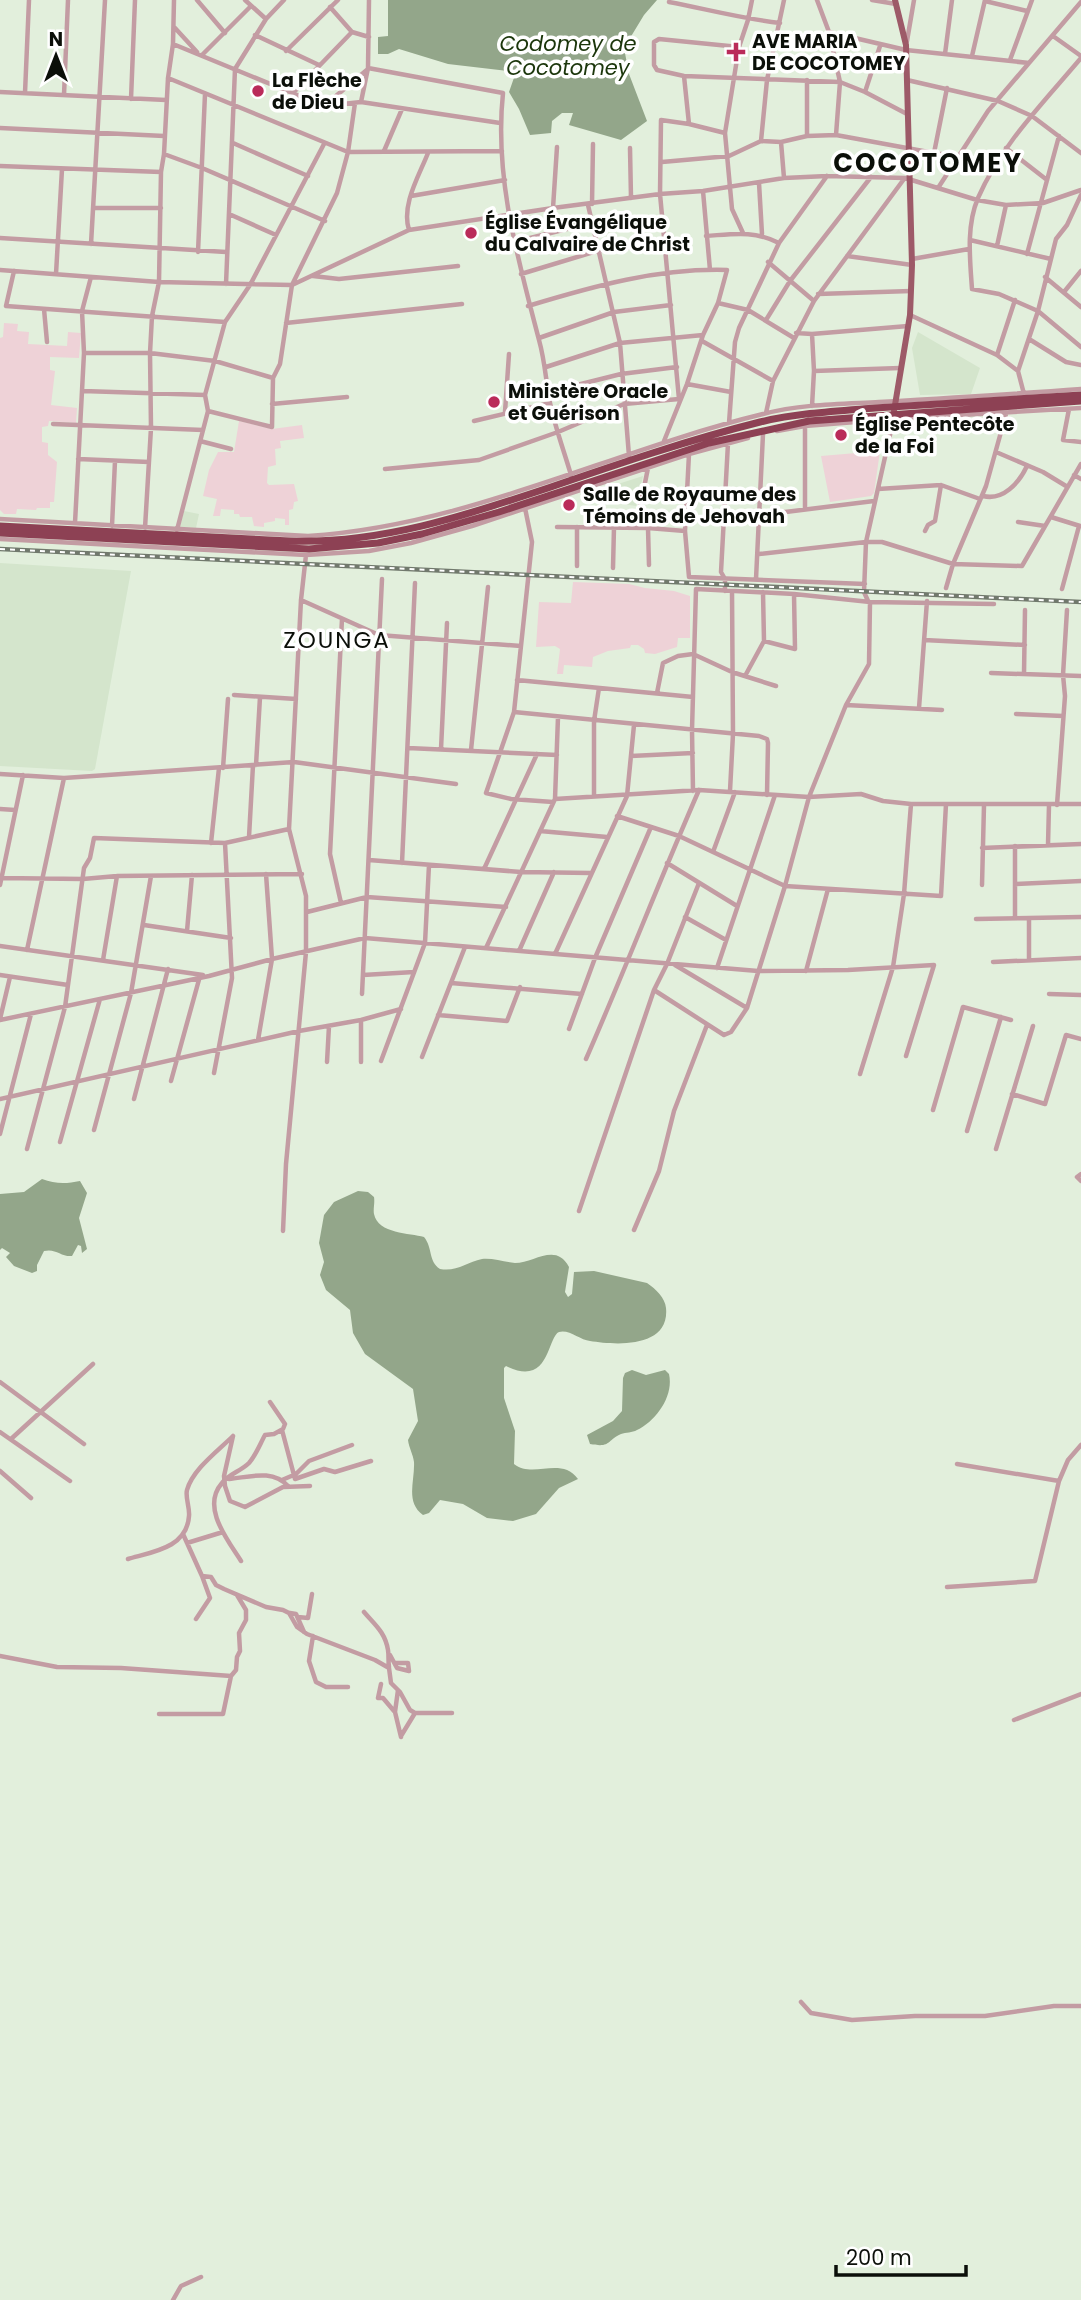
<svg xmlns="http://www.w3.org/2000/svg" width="1081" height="2300" viewBox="0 0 1081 2300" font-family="Poppins,sans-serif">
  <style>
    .built { fill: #d4e5cc }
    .green { fill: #eed2d7 }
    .water { fill: #93a68a }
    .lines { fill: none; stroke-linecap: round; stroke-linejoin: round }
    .minor { stroke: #c39ca3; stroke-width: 4.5 }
    .major { stroke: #9d5a68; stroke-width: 6 }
    .highway { stroke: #8d4154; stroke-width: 7 }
    .rail-casing { stroke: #71796d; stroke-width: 4.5 }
    .rail { stroke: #fff; stroke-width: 2; stroke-dasharray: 5; stroke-linecap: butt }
    .poi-dot { fill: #ba2b5a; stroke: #fff; stroke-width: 2.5 }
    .labels { text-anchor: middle; stroke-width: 7; stroke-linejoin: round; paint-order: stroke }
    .poi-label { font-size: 19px; font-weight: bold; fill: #0b0f09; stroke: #fff; text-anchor: start }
    .water-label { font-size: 21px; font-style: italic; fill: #1b360b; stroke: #fff }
    .quarter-label { font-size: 23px; letter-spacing: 2px; fill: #0b0f09; stroke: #fff }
    .district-label { font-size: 26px; font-weight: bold; letter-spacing: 2px; fill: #0b0f09; stroke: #fff }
  </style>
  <rect width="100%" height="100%" fill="#e2efdc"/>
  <path class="built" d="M918 332 980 368 971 394 920 395 912 348Z
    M643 476 636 506 616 503 618 484Z
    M184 511 199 514 196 528 180 527Z
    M0 563 131 571 95 769 92 771 0 766Z"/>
  <path class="green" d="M4 323 18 324 17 331 29 332 28 344 67 346 68 332 81 333 79 358 50 357V370L55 371 51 405 77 408 76 423 49 421 48 426 42 427V442L48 443V455L57 462 54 502H50V508H37L36 510 17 509 16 514H4L0 510V338L3 337Z
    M239 421 272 429 302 425 304 438 280 441 281 448 275 449 276 465 268 467 267 483 269 485 294 484 298 501 294 502 293 509 289 510V525H285V519L275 518V521L264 523V527L254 526 252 517H240L239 514H234V510L221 509 220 516H213L217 499 203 496 209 470 218 452H234Z
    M880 451 874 493 871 496 830 502 821 456Z
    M573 582 629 584 645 588 674 591 690 596V638H678L677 647 655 654 645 653 644 649 638 645H631L630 648 608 651 593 657 592 667 564 665 563 674H557L560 649 555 646 536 647 539 602 571 603Z"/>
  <path class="water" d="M388 0H657L644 15 624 48 629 74 647 121 621 140 569 125 573 113H562L552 121 551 133 530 135 519 109 509 92 516 72 448 64 399 49 388 54H378V37L388 36Z
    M42 1179C55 1184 66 1184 80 1181L87 1193 79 1218 87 1249 82 1253 81 1246 78 1245 72 1256C61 1257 56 1248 44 1251L37 1265V1271L32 1273 14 1266 6 1257 10 1253 2 1248 0 1250V1194L24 1192Z
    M358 1191 368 1192 374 1197C375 1203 373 1209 374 1214 378 1234 410 1233 424 1237 433 1248 428 1261 440 1269 457 1272 467 1262 482 1259 493 1258 504 1262 515 1263 534 1263 556 1242 569 1267L565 1292 568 1297 572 1294 574 1272 594 1271 647 1283C656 1289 665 1298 666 1308 670 1349 615 1345 590 1341 580 1340 569 1329 559 1332 547 1337 550 1388 506 1366L504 1368V1398L515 1431 514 1464C533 1479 561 1456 578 1479L559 1488 536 1514 513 1521 487 1518 463 1504 440 1500 429 1513 423 1515C405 1502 415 1481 414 1462 413 1454 409 1448 408 1440L418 1421 413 1389 365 1354 353 1333 350 1310 326 1290 320 1275 324 1262 319 1243 324 1215 334 1202Z
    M632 1370 646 1375 665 1370 669 1374C674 1396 656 1421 637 1430 632 1433 626 1432 621 1434 606 1441 611 1448 590 1444L587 1435 613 1421 622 1411 623 1378 625 1373Z"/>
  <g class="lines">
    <path class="minor" d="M197 0 225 33
      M245 0 266 19
      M817 0 829 32 840 82 836 135
      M872 0 896 4
      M985 1 1027 11
      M669 2C706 9 743 19 780 23
      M330 7 352 32 369 37
      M175 28 197 52
      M829 32 906 50 1029 63
      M255 35 319 65
      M1053 36 1081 56
      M907 41 914 0
      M173 44 324 106 361 102 500 123
      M739 47 659 39 654 42V65L657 70 684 76 840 82 865 92 907 114
      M286 51 338 0
      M945 54 952 0
      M202 55 250 7
      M972 56 985 0
      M1081 58C1044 102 1001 145 978 198 966 226 970 260 972 289L999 294 1038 311 1081 347
      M1010 60 1032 0
      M368 68 503 93C494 177 518 259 539 340 545 361 546 382 550 403 555 427 564 451 571 475
      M684 76 689 124
      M168 78 348 152 502 151
      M907 80 998 101 1032 116 1081 153
      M947 88 934 153 960 157
      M0 92 166 100
      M865 92 880 46
      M25 93 29 0
      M293 93 352 32
      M64 95 68 0
      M131 99 135 0
      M361 102 368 68 369 0
      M324 106 368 69
      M0 128 164 136
      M807 136V80
      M761 141 767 80 784 0
      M781 142 784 178
      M233 143 308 176
      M630 148 631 198
      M1006 148 1047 180
      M384 151 402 109
      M164 154 202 168 325 221
      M662 162 729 156 761 141 781 142 807 136 836 135 934 153
      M0 166 161 172
      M759 183 762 234
      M938 188 988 111 1081 2
      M703 191 710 270
      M411 196 505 180
      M592 204 593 144
      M588 205 620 343 629 456
      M93 208H161
      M553 208 557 147
      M229 214 276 235
      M409 230C401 205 419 176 428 153
      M743 233 732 209 725 133 739 47 748 20 752 0
      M706 236C734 234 753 230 779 243
      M0 238 226 252
      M970 240 1051 259
      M514 242 591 223
      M91 244 105 0
      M997 246 1006 205
      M198 252 205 94
      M1027 254 1059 136
      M847 256 912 265
      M912 259 969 249
      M768 262 814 301
      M0 270 159 282 292 285 409 230 553 208 660 194 703 191 784 178 827 176 905 178 977 200 1006 205 1043 203 1081 190
      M14 271 6 306 225 322
      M56 274 62 169
      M521 274 597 251 665 243
      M313 276 339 279 458 266
      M1045 277 1081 307
      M226 284 235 69 266 19 284 0
      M1064 292 1081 271
      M818 294 911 291
      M718 303 748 310 794 338
      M528 306C594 286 658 268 727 270L718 303 703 335 687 384 664 441
      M44 309 47 342
      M910 315 997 355 1018 371
      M766 320 790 281 871 177
      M286 323 462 304
      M796 333 812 334 908 326
      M539 338 614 312 671 305
      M1029 339 1066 362 1081 365
      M702 341 773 381
      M84 353H150L215 361 273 378
      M997 355 1015 300
      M546 367 620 343 703 335
      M814 371 900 368
      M687 384 731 392
      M83 391 205 395
      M549 392 621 374 677 367
      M1024 394 1018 371 1038 311 1056 239 1067 225 1081 195
      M272 404 347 397
      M812 406 814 371 812 334
      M1069 409 1063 440 1081 442
      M208 411 272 427 273 378 280 364 292 285 337 193 348 152 355 103
      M505 412 509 354
      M766 413 773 381 814 301 904 179
      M474 421 550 403
      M729 423 735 342 739 328 779 243 827 176
      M53 424 203 430
      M777 431 805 426 894 419 1081 408
      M200 441 231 449
      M996 452 1043 472 1066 486
      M689 454 685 531 689 577 865 584
      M78 459 149 462
      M385 469 479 460 558 432 624 404 679 399 660 194 661 120 689 124 725 133
      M1074 475 1081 479
      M878 489 941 485 980 499 983 496C1003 501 1019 483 1027 466
      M525 508 532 542 514 712 486 793 511 799 553 802
      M805 509V426
      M761 515 874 501
      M1051 517 1080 526
      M0 519 308 536C467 526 610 451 763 414 801 404 841 404 879 402 947 398 1014 394 1081 389
      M1018 522 1045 526
      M75 523 84 353 82 311 91 277
      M112 526 115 461
      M557 527 648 528 685 531
      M577 527V566
      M636 527 648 468
      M145 528 151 428 150 353 152 316 159 282 161 172 164 154 168 78 173 44 174 0
      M648 528 649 565
      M177 530 208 411 205 395 225 322 250 285 324 144
      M925 531 928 525 935 521 941 485
      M0 539 306 555 369 551 411 543 472 526 689 454 748 438
      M759 554 866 542H882L953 564 1022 566 1081 464
      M613 568 614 527
      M756 579 763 434
      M946 588 953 564 986 486 1006 414
      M1062 589 1079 526
      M725 591V579L721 572 728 443
      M301 600 379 635 521 646
      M868 601 864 592 866 542 894 417
      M924 640 1025 645
      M764 641 795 649 794 594
      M991 673 1081 676
      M1024 674 1025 610
      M745 676 764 641 763 592
      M517 680 693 697
      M657 693 663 663 678 656 693 654 732 672 776 686
      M234 695 296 699
      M846 705 942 710
      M919 708 927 601
      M514 712 759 736 767 739 768 743 767 795
      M1016 714 1063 716
      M408 748 557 755
      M441 749 447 623
      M471 750 488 587
      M631 756 693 753
      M256 765 260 697
      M223 768 228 699
      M0 774 64 778 294 762 456 784
      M693 791 692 730 696 589 794 594 870 602 994 604
      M730 791 733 734 732 591
      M594 796V721L599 688
      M555 799 699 790 809 797 861 794 883 801 911 804H1081
      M1057 805 1065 696 1063 675 1067 610
      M0 809 15 810
      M617 816 679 836 785 886 941 896 946 804
      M540 831 607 837
      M249 837 253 765
      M211 843 219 768
      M1048 845 1049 805
      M1015 846V918
      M982 848 1081 844
      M713 852 735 792
      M369 860 521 872 591 873
      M402 863 415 583
      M667 863 737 906
      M484 869 537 754
      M0 878 83 879 117 876 302 874
      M1015 884 1081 881
      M0 885 23 775
      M982 885 984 805
      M341 903 330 854 342 619
      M307 912 367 897 506 907
      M685 917 726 940
      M1029 918V960
      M976 919 1081 917
      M144 925 231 938
      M187 931 192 875
      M0 946 203 975
      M486 948 555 799 558 717
      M27 950 64 778
      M519 951 554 872
      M555 954 627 796 634 725
      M103 960 117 876
      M993 962 1081 958
      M675 965 747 1008
      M717 968 775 795
      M806 971 828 889
      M0 975 68 985
      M363 975 414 972
      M451 983 582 994
      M654 990 724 1035 731 1032 747 1008 785 886 809 797 846 705 869 664 870 602
      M362 994 382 579
      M1049 994 1081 995
      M438 1015 507 1021 520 987
      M0 1019 10 977
      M0 1020 209 976 272 959 365 938 758 971 848 970 934 965 906 1056
      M569 1029 595 958 651 827
      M258 1040 272 959 266 874
      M422 1057 465 947
      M586 1059C625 970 660 879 699 790
      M381 1061 425 943 429 865
      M327 1062 329 1026
      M361 1062V1020
      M214 1073 232 978 225 843
      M860 1074 893 967 904 894 911 804
      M171 1081 200 976
      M1012 1094 1045 1104 1066 1035 1081 1039
      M0 1099 299 1031 361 1020 401 1009
      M134 1099 168 969
      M933 1110 963 1007 1011 1020
      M94 1130 131 993 151 876
      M967 1131 1001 1017
      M0 1134 31 1014
      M60 1142 100 999
      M27 1149 65 1007 84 868 90 858 94 838 225 843 289 829
      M996 1149 1033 1026
      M1081 1174 1077 1177 1081 1181
      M579 1211 654 990 667 964 699 883
      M634 1230 659 1171 674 1111 707 1025
      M283 1231 286 1164 306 952V896L289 829 301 600 306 555
      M0 1382 84 1444
      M282 1430 295 1479 324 1469 335 1472 371 1461
      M0 1432 70 1481
      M233 1436 224 1476 225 1486 230 1501 245 1507 283 1487 310 1486
      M11 1439 93 1364
      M957 1464 1059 1481
      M0 1471 31 1498
      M229 1479C250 1477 272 1469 288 1486
      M282 1480 296 1474 309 1461 352 1445
      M183 1534 202 1576 211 1577 216 1585 224 1589 266 1607 283 1610 289 1613 297 1627 307 1634 375 1660 389 1668 391 1683 400 1692 410 1710 415 1713H452
      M187 1543 223 1532
      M128 1559C152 1552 187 1548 189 1516 190 1508 185 1497 187 1490 193 1469 218 1451 233 1436
      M241 1561C227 1539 201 1507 222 1483 229 1474 241 1471 249 1463 256 1455 260 1444 265 1435L274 1434 283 1429 285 1424 270 1402
      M947 1587 1035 1581 1059 1481 1068 1460 1081 1445
      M364 1612C375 1625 385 1632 388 1650 389 1656 388 1661 389 1667
      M290 1613 296 1614 304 1632
      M298 1617 308 1618 312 1594
      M196 1619 210 1598 202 1576
      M313 1636 309 1661 316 1682 326 1687H348
      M390 1655 397 1668 409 1671
      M0 1656 57 1667 121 1668 231 1676
      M396 1663H408L409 1671
      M381 1684 378 1698H383L394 1711
      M398 1690 395 1712 401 1737
      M159 1714H223L231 1676 236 1670 237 1657 240 1651 239 1633 246 1620V1610L237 1595
      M1014 1720 1081 1694
      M401 1736 415 1713
      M801 2002 811 2013 852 2020 915 2016H985L1054 2006H1081
      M173 2300 181 2286 201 2277"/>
    <path class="major" d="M894 411 910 315 912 265 906 45 895 0"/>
    <path class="highway" d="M0 526 290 541C380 544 464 516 548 488 618 464 688 440 760 422 798 413 837 411 875 408 944 403 1012 400 1081 395
      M0 533 309 549 378 543 422 534 499 512 709 443 809 421 1081 401"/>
    <defs>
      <path id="rail" d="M0 549 1081 602"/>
    </defs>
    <use href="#rail" class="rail-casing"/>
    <use href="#rail" class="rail"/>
  </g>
  <g class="poi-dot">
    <path d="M732.5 41.5h7v7h7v7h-7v7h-7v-7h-7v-7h7z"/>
    <circle cx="258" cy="91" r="7"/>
    <circle cx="471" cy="233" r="7"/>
    <circle cx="494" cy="402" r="7"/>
    <circle cx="841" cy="435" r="7"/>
    <circle cx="569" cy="505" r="7"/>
  </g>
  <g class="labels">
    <g class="poi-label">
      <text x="752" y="48">AVE MARIA<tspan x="752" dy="22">DE COCOTOMEY</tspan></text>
      <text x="272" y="87">La Flèche<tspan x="272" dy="22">de Dieu</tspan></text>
      <text x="485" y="229">Église Évangélique<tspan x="485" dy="22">du Calvaire de Christ</tspan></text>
      <text x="508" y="398">Ministère Oracle<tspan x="508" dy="22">et Guérison</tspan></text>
      <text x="855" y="431">Église Pentecôte<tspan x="855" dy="22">de la Foi</tspan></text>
      <text x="583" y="501">Salle de Royaume des<tspan x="583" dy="22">Témoins de Jehovah</tspan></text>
    </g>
    <g class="water-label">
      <text x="568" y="51">Codomey de<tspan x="568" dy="24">Cocotomey</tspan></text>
    </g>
    <g class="quarter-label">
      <text x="337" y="648">ZOUNGA</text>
    </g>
    <g class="district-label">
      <text x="928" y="172">COCOTOMEY</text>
    </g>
  </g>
  <g transform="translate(56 56)" stroke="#ffffff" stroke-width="5" paint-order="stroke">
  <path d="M0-5L12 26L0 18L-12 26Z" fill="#0b0f09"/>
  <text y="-10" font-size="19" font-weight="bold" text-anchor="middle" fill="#0b0f09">N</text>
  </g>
  <path d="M836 2265v10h130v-10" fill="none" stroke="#0b0f09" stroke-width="3.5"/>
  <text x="846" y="2265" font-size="21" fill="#0b0f09" stroke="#ffffff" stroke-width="5" paint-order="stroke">200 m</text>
</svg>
